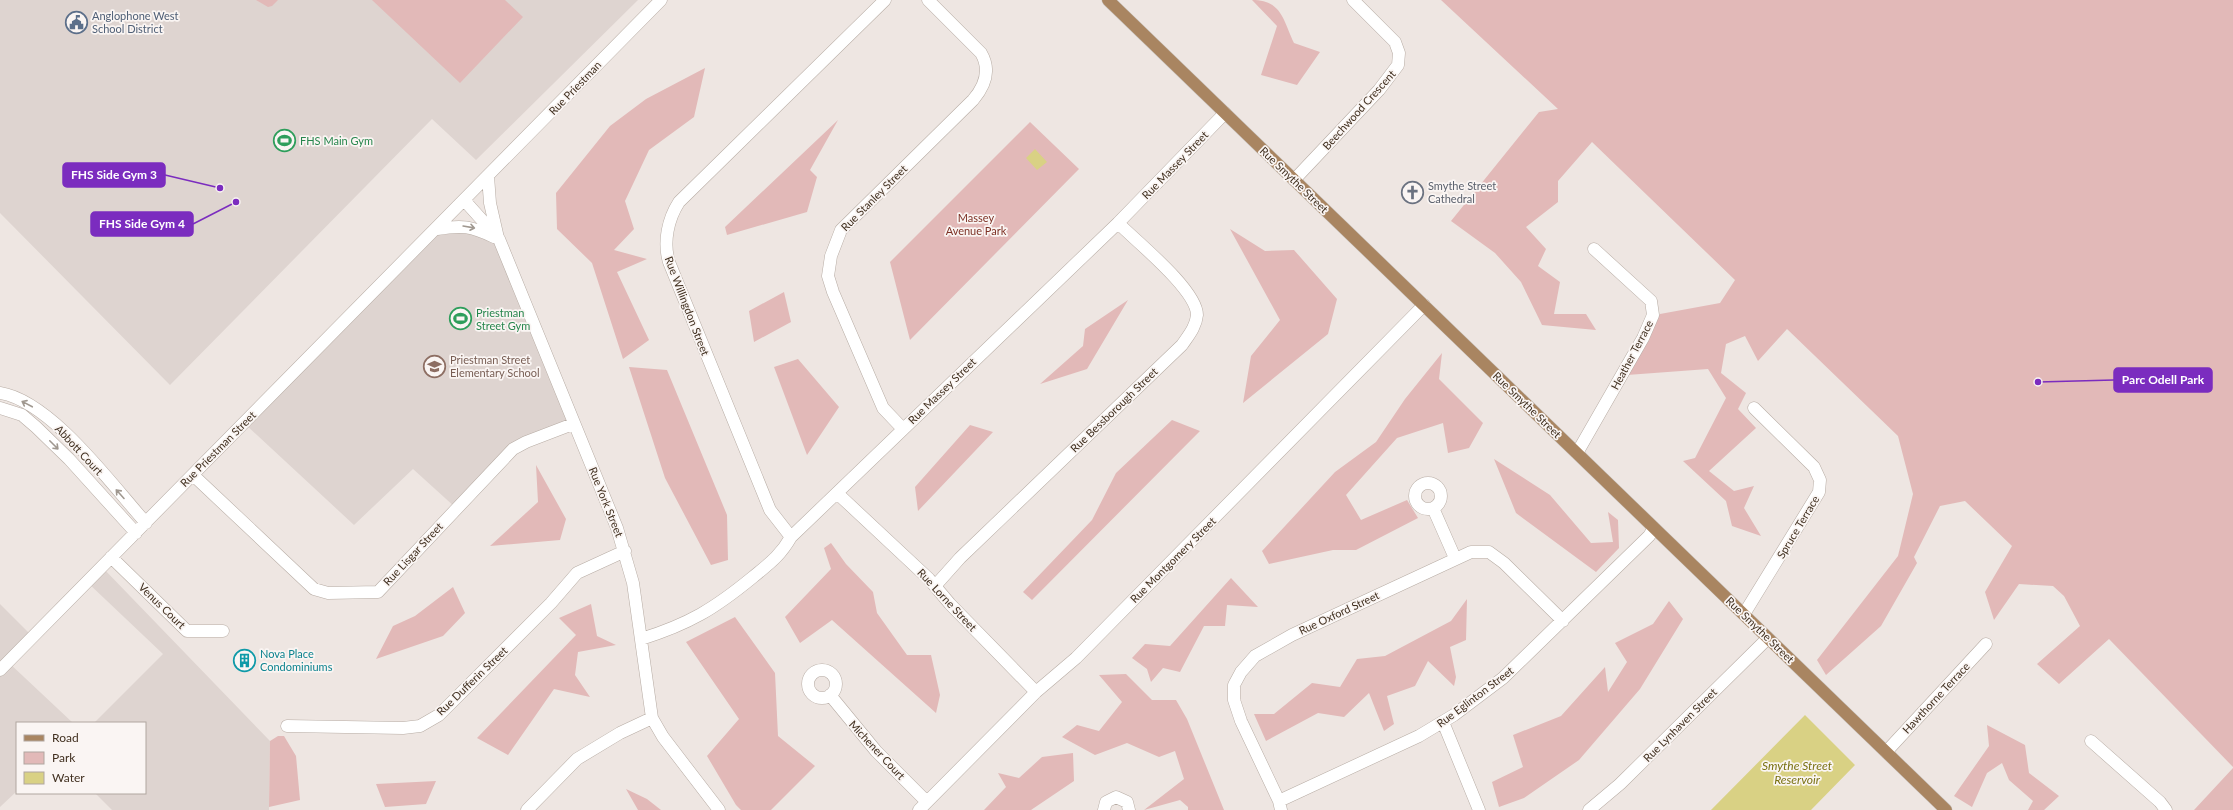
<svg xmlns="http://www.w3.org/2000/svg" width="2233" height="810" viewBox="0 0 2233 810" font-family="Lato,sans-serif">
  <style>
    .built { fill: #ded4d0 }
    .green { fill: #e2b9b8 }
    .water { fill: #d9d184 }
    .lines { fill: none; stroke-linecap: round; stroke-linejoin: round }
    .minor-casing { stroke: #b7aca4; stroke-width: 13 }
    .major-casing { stroke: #cac5c1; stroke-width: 13 }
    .minor { stroke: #fff; stroke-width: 12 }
    .major { stroke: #a98561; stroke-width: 12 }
    .oneway { stroke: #a09890 }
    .labels { text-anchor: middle; stroke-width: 3.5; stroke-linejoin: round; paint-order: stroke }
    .service-label { font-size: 11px; fill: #4e5e75; stroke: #faf5f3; text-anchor: start }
    .street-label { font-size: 11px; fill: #413020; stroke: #faf5f3 }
    .leisure-label { font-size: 11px; fill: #27864d; stroke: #faf5f3; text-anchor: start }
    .worship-label { font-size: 11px; fill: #5b616d; stroke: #faf5f3; text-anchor: start }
    .park-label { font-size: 11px; fill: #7d3125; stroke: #faf5f3 }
    .education-label { font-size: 11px; fill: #785e54; stroke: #faf5f3; text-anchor: start }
    .culture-label { font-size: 11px; fill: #0d838f; stroke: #faf5f3; text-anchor: start }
    .water-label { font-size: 12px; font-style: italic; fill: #797112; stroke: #faf5f3 }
    .leader { fill: none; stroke: #7b2cbf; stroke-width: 1.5 }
    .callout-dot { fill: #7b2cbf; stroke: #faf5f3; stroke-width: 1.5 }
    .callout { fill: #7b2cbf; stroke: #7b2cbf; stroke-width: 1.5 }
    .callout-label { font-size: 12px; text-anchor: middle; font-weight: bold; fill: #fff }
  </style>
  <rect width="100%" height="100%" fill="#eee6e2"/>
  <path class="built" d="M0 0H638L476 160 432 119 170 385 0 213Z
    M459 225 499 239 573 424 526 442 456 508 413 469 354 525 244 423 437 229Z
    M102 567 270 741 269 810H112L95 793H145V723H94L163 654 87 582Z
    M0 604 33 637 8 662 73 723H17V791L0 807Z"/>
  <path class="green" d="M256 0H278L272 6 268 7Z
    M372 0H505L523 17 460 83Z
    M1252 0C1282 0 1283 20 1294 43L1320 52 1297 85 1261 75 1277 26Z
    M1441 0H2233V767L2109 639 2059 684 2037 664 2080 626 2064 596 2053 586 2019 584 1994 620 1985 592 2012 546 1965 501 1940 506 1914 557 1917 563 1881 626 1826 675 1817 660 1898 556 1913 494 1898 436 1787 329 1758 361 1745 336 1726 344 1721 373 1746 393 1738 409 1756 428 1709 471 1734 491 1754 486 1744 508 1761 536 1732 526 1726 501 1683 461 1695 458 1726 398 1708 369 1627 375 1660 314 1720 303 1735 280 1592 142 1558 181V202L1526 227 1546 249 1538 266 1560 282 1554 314H1586L1596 330 1542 325 1521 282 1495 253 1451 221 1539 112 1558 109Z
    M705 68 694 117 649 150 625 201 634 229 614 250 647 259 617 272 649 340 623 359 592 263 557 229 556 193 610 126 646 99Z
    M838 120 810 170 817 177 807 212 727 235 725 227Z
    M1030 122 1079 169 910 340 890 262Z
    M1230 229 1265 251 1294 250 1337 299 1328 334 1243 403 1251 356 1280 320Z
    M784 292 791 322 754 342 749 311Z
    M1128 300 1087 369 1040 384 1083 346 1085 329Z
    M1442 353 1439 379 1483 423 1469 448 1448 453 1443 423 1397 438 1346 495 1361 520 1407 500 1418 518 1356 550H1333L1269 564 1262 551 1335 472 1376 442 1405 399Z
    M798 359 839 407 807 455 774 367Z
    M629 367 667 370 727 515 728 560 711 565 665 478Z
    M1172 420 1200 431 1032 600 1023 592 1092 520 1116 473Z
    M970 425 993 432 918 511 915 487Z
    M1494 459 1550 495 1591 543 1613 542 1608 512 1618 520 1619 548 1596 572 1516 513Z
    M536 465 566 519 560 540 490 546 538 502Z
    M831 543 846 564 873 592 877 613 907 655H931L940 695 936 713 832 620 800 643 785 617 831 569 824 548Z
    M1231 578 1258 607 1227 605 1225 626H1204L1180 672 1163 668 1151 682 1147 669 1132 658 1145 644 1170 646Z
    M453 587 465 613 443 636 376 659 393 626 415 616Z
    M1467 599 1466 640 1450 647 1456 677 1454 686 1428 661 1415 686 1387 696 1394 724 1384 731 1369 693 1344 717 1318 713 1266 741 1254 714H1274L1312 683 1340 687 1357 659 1385 656 1451 621Z
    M1669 601 1683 619 1640 689 1579 760 1524 798 1499 807 1492 782 1523 767 1513 735 1561 716 1605 667 1608 692 1627 662 1615 643 1653 624Z
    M591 604 597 636 616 645 578 652 575 675 590 697 554 689 508 755 477 738 576 635 559 618Z
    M735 617 775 673 778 736 815 766 771 810H741L736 805 707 756 739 719 686 642Z
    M1126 674 1152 700H1176L1187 719 1224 810H1188V807L1180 800 1144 810 1184 779 1175 751 1159 757 1127 743 1095 755 1062 737 1077 725 1099 731 1122 702 1099 675Z
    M1987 725 2025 745 2029 773 2059 796 2044 810H2028L2033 801 2009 780 2002 763 1987 773 1972 807 1954 796 1989 746Z
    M278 736H284L296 756 300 800 269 807 270 741Z
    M1073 753 1074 781 1031 810H984L1006 787 998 773 1019 778 1042 757Z
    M2233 767V810H2194L2233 768Z
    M436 781 426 804 385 807 376 784Z
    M626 789 647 799 661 810H638Z"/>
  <path class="water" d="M1035 149 1047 162 1037 170 1026 158Z
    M1805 715 1855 765 1811 810H1711Z"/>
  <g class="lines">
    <defs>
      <path id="minor" d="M488 176 490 203 498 238
        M1294 180 1379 90 1398 65 1399 53 1395 42 1353 0
        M464 200 499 239 617 528 633 583 652 718 663 737 719 810
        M437 229C462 225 471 226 494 237
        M0 393C51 401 112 485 146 523
        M0 408 22 415 36 427 69 459 136 533
        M903 429 883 408 833 292 828 276 831 256 841 230 973 100C985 86 991 70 981 53L928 0
        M1577 453 1643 338 1653 315 1651 301 1594 249
        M193 475 314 589 328 593 378 592 513 449 526 442 573 424
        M1415 496a13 13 0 1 1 26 0a13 13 0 1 1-26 0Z
        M838 494 929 579 950 604 1036 692
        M1433 508 1455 558
        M791 537 770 510 669 262C663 242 668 219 679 202L885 0
        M111 557 187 631H223
        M935 586 960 558 1182 345C1188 336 1196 327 1197 315 1197 290 1136 241 1118 223
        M1744 614 1819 492 1820 480 1814 467 1754 408
        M641 639C689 624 714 609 753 577 770 563 780 556 791 537L1118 223 1225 113
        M0 670 661 0
        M808 684a14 14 0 1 1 28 0a14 14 0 1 1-28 0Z
        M830 695 876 751 927 802
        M1443 722 1479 810
        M287 726 403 728 420 726 439 715 551 603 577 573 625 551
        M2091 741 2160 802 2166 810
        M1886 752 1986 644
        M1279 801 1419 736 1454 715 1503 678 1649 536 1654 528
        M527 810 577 759 620 733 652 718
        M919 810 1036 692 1076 658 1424 305
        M1104 810 1106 802 1116 797 1127 802 1129 810
        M1281 810 1279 801 1241 721 1234 700V685L1241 672 1255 656 1292 635 1471 552H1489L1504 563 1563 621
        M1589 810 1620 784 1768 638"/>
      <path id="major" d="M1108 0 1946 810"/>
    </defs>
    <use href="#minor" class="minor-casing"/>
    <use href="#major" class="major-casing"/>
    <use href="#minor" class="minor"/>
    <use href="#major" class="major"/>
  </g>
  <defs><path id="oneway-shaft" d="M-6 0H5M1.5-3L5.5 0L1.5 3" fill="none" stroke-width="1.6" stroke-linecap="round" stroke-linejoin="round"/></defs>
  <g class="oneway">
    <use href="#oneway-shaft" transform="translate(469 227) rotate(10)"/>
    <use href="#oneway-shaft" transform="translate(27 404) rotate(-152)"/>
    <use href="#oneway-shaft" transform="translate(54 445) rotate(45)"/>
    <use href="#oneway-shaft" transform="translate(120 494) rotate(-132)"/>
  </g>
  <defs>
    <symbol id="civic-ring" viewBox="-11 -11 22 22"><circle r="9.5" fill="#faf5f3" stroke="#5c6f8a" stroke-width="1.5"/><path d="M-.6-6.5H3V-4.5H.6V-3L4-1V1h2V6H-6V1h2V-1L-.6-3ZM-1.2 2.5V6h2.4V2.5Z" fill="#5c6f8a"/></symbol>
    <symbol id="stadium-ring" viewBox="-11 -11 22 22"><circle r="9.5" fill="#faf5f3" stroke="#2e9e5b" stroke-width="1.5"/><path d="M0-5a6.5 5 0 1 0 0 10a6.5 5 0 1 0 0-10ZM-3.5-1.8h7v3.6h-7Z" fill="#2e9e5b"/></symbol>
    <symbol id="church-ring" viewBox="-11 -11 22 22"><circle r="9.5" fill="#faf5f3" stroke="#6b7280" stroke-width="1.5"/><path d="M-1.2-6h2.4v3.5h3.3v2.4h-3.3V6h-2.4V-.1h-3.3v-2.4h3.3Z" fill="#6b7280"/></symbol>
    <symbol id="school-ring" viewBox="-11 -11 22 22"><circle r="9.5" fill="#faf5f3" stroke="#8d6e63" stroke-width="1.5"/><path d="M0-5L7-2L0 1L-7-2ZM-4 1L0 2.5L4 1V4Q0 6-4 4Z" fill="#8d6e63"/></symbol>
    <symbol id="building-ring" viewBox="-11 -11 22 22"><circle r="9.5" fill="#faf5f3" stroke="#0f9aa8" stroke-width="1.5"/><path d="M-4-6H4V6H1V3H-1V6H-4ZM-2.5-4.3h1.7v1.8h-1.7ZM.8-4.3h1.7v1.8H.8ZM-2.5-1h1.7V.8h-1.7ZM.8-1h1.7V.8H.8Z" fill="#0f9aa8"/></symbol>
  </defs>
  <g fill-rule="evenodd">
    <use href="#civic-ring" x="64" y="10" width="25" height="25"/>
    <use href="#stadium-ring" x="272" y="128" width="25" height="25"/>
    <use href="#church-ring" x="1400" y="180" width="25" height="25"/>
    <use href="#stadium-ring" x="448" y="306" width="25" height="25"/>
    <use href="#school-ring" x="422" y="354" width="25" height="25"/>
    <use href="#building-ring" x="232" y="648" width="25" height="25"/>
  </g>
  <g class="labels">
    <g class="service-label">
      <text x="92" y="20">Anglophone West<tspan x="92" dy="13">School District</tspan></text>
    </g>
    <g class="street-label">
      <text transform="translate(575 88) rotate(-46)" y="4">Rue Priestman</text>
      <text transform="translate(1359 110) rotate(-48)" y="4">Beechwood Crescent</text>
      <text transform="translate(1175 165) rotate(-46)" y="4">Rue Massey Street</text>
      <text transform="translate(1294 180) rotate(44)" y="4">Rue Smythe Street</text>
      <text transform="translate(874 198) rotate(-45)" y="4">Rue Stanley Street</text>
      <text transform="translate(687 306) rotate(69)" y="4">Rue Willingdon Street</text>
      <text transform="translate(1632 355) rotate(-62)" y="4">Heather Terrace</text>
      <text transform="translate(942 391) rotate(-44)" y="4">Rue Massey Street</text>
      <text transform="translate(1527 405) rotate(44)" y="4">Rue Smythe Street</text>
      <text transform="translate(1114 410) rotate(-44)" y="4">Rue Bessborough Street</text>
      <text transform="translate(218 449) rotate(-45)" y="4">Rue Priestman Street</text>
      <text transform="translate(79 450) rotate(47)" y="4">Abbott Court</text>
      <text transform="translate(606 502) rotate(68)" y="4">Rue York Street</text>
      <text transform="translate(1798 527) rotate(-59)" y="4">Spruce Terrace</text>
      <text transform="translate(413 554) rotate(-47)" y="4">Rue Lisgar Street</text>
      <text transform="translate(1173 560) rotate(-45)" y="4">Rue Montgomery Street</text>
      <text transform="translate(947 600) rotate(47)" y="4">Rue Lorne Street</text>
      <text transform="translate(162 606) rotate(44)" y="4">Venus Court</text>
      <text transform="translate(1339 613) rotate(-25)" y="4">Rue Oxford Street</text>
      <text transform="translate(1760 630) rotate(44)" y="4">Rue Smythe Street</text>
      <text transform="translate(472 681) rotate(-44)" y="4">Rue Dufferin Street</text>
      <text transform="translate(1475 697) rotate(-37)" y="4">Rue Eglinton Street</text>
      <text transform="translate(1936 698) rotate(-47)" y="4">Hawthorne Terrace</text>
      <text transform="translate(1680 725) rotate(-45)" y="4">Rue Lynhaven Street</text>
      <text transform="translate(877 750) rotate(47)" y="4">Michener Court</text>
    </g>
    <g class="leisure-label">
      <text x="300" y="145">FHS Main Gym</text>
      <text x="476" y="317">Priestman<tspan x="476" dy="13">Street Gym</tspan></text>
    </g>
    <g class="worship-label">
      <text x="1428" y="190">Smythe Street<tspan x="1428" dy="13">Cathedral</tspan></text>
    </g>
    <g class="park-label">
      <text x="976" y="222">Massey<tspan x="976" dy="13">Avenue Park</tspan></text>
    </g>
    <g class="education-label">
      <text x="450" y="364">Priestman Street<tspan x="450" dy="13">Elementary School</tspan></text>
    </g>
    <g class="culture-label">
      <text x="260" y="658">Nova Place<tspan x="260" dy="13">Condominiums</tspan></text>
    </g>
    <g class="water-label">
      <text x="1797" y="770">Smythe Street<tspan x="1797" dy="14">Reservoir</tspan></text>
    </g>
  </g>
  <path class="leader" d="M220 188L165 175M236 202L193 224M2038 382L2114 380"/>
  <g class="callout-dot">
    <circle cx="220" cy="188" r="4"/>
    <circle cx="236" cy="202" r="4"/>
    <circle cx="2038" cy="382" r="4"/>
  </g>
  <g class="callout">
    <rect x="63" y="163" width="102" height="24" rx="4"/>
    <rect x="91" y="212" width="102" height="24" rx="4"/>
    <rect x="2114" y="368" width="98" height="24" rx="4"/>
  </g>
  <g class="callout-label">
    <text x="114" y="179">FHS Side Gym 3</text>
    <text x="142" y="228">FHS Side Gym 4</text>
    <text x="2163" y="384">Parc Odell Park</text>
  </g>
  <rect x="16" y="722" width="130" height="72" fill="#faf5f3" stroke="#b0a69f"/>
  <rect x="24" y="735" width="20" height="6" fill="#a98561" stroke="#b0a69f"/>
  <text x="52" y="742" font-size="12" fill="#413020">Road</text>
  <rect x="24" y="752" width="20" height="12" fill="#e2b9b8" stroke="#b0a69f"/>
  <text x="52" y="762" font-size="12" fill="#413020">Park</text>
  <rect x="24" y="772" width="20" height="12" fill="#d9d184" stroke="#b0a69f"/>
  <text x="52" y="782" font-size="12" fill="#413020">Water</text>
</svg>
